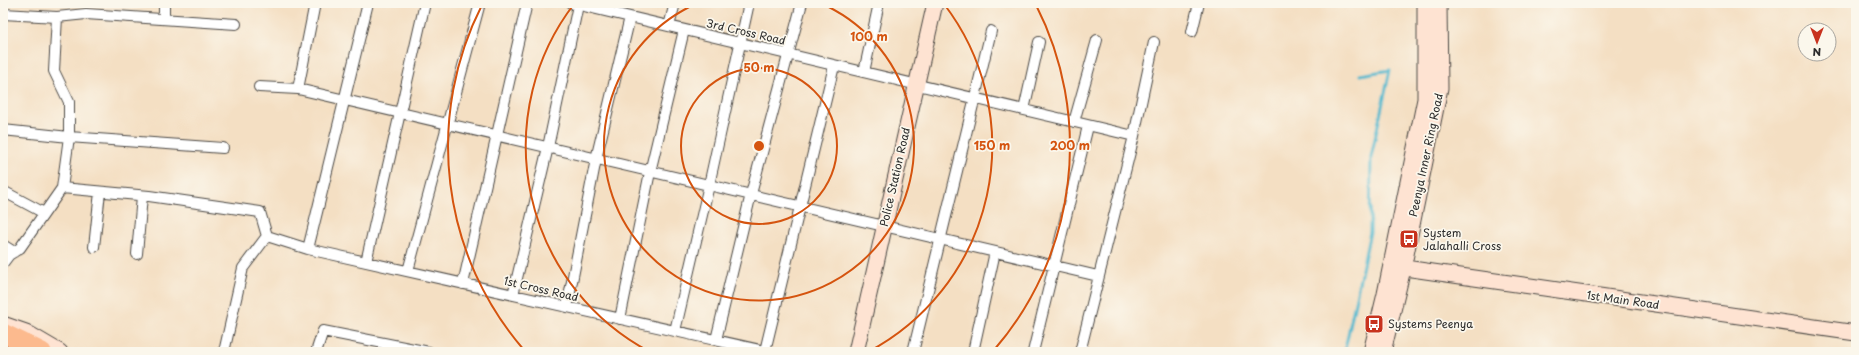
<svg xmlns="http://www.w3.org/2000/svg" width="1859" height="355" viewBox="0 0 1859 355" font-family="'Playpen Sans',sans-serif">
  <style>
    .lines { fill: none; stroke-linecap: round; stroke-linejoin: round }
    .stream { stroke: #50b8ce; stroke-width: 3 }
    .street-casing { stroke: #494642; stroke-width: 12 }
    .secondary-casing { stroke: #494642; stroke-width: 17 }
    .highway-casing { stroke: #494642; stroke-width: 21 }
    .street { stroke: #fff; stroke-width: 10 }
    .secondary { stroke: #fee3d2; stroke-width: 15 }
    .highway { stroke: #fcba8e; stroke-width: 19 }
    .ring { fill: none; stroke: #d5540f; stroke-width: 2 }
    .labels { text-anchor: middle; stroke-width: 3.5; stroke-linejoin: round; paint-order: stroke }
    .street-label { font-size: 11px; fill: #2b2b2b; stroke: #fbf7ec }
    .poi-label { font-size: 11px; fill: #2b2b2b; stroke: #fbf7ec; text-anchor: start }
    .centre { fill: #d5540f; stroke: #fbf7ec; stroke-width: 2 }
    .ring-label { font-size: 12px; text-anchor: middle; font-weight: bold; fill: #d5540f; stroke: #fbf7ec; stroke-width: 3.5; stroke-linejoin: round; paint-order: stroke }
  </style>
  <rect width="100%" height="100%" fill="#fbf7ec"/>
  <filter id="ink" filterUnits="userSpaceOnUse"><feTurbulence type="fractalNoise" baseFrequency=".025" numOctaves="2"/><feDisplacementMap in="SourceGraphic" scale="8" xChannelSelector="R" yChannelSelector="G"/><feConvolveMatrix kernelMatrix="1 2 1 2 8 2 1 2 1" color-interpolation-filters="sRGB"/></filter>
  <filter id="wash" filterUnits="userSpaceOnUse"><feTurbulence type="fractalNoise" baseFrequency=".012" numOctaves="4" result="noise"/><feDisplacementMap in="SourceGraphic" scale="16" xChannelSelector="R" yChannelSelector="G"/><feGaussianBlur stdDeviation="0.9" result="paint"/><feColorMatrix in="noise" values="0 0 0 0 0 0 0 0 0 0 0 0 0 0 0 0 0 1.4 0 .05"/><feComposite in="paint" operator="in"/></filter>
  <g filter="url(#wash)">
    <rect width="100%" height="100%" fill="#f4dfc3"/>
    <g class="lines">
      <path class="stream" d="M1345 349 1370 232 1371 157 1390 70 1360 75"/>
    </g>
  </g>
  <g filter="url(#ink)">
    <g class="lines">
      <defs>
        <path id="street" d="M571 3 1134 136
          M3 14 57 17
          M164 19V3
          M669 26 675 3
          M1192 32 1199 3
          M864 72 879 3
          M259 87 298 89 1098 276
          M298 89 315 3
          M1024 110 1039 42
          M1074 122 1097 40
          M3 130 69 137V102L54 71 57 17 86 14 236 24
          M62 188 149 196 260 212 267 236 243 268 224 352
          M3 191 44 213
          M267 236 308 249 769 352
          M3 245 14 252
          M94 247 100 192
          M308 249 368 3
          M137 254 142 196
          M366 262 425 3
          M3 263 9 255 20 248 62 188 69 137 223 148
          M408 271 480 3
          M463 284 527 3
          M513 295 548 147 578 5
          M567 307 596 159 630 17
          M620 319 650 172 684 30
          M675 331 709 185 749 3
          M716 340 751 194 802 3
          M765 351 834 66
          M316 352 323 331 429 352
          M913 352 991 31
          M973 352 995 252
          M1033 352 1088 126
          M1080 352 1134 136 1154 42"/>
        <path id="secondary" d="M1391 266 1856 333
          M3 324 26 332 60 352
          M856 352 935 3
          M1371 352 1385 294 1425 99V3
          M1383 352 1403 269 1440 88 1439 3"/>
        <path id="highway" d="M3 333 42 352"/>
      </defs>
      <use href="#street" class="street-casing"/>
      <use href="#secondary" class="secondary-casing"/>
      <use href="#highway" class="highway-casing"/>
      <use href="#street" class="street"/>
      <use href="#secondary" class="secondary"/>
      <use href="#highway" class="highway"/>
    </g>
  </g>
  <g class="ring">
    <circle cx="759" cy="146" r="78"/>
    <path d="M820 3A155 155 0 1 1 698 3"/>
    <path d="M650 352A233 233 0 0 1 574 4M944 4A233 233 0 0 1 868 352"/>
    <path d="M524 350A311 311 0 0 1 482 5M1036 5A311 311 0 0 1 994 350"/>
  </g>
  <defs>
    <symbol id="bus-square" viewBox="-11 -11 22 22"><rect x="-9" y="-9" width="18" height="18" rx="4" fill="#c8321e" stroke="#fbf7ec"/><path d="M-5-6H5V4H4V6H2V4H-2V6H-4V4H-5ZM-3.5-4V0h7V-4ZM-3.5 1.2v1.5H-2V1.2ZM2 1.2v1.5H3.5V1.2Z" fill="#fff"/></symbol>
  </defs>
  <g fill-rule="evenodd">
    <use href="#bus-square" x="1398" y="228" width="22" height="22"/>
    <use href="#bus-square" x="1363" y="313" width="22" height="22"/>
  </g>
  <g class="labels">
    <g class="street-label">
      <text transform="translate(746 32) rotate(13)" y="4">3rd Cross Road</text>
      <text transform="translate(1426 155) rotate(-78)" y="4">Peenya Inner Ring Road</text>
      <text transform="translate(895 177) rotate(-77)" y="4">Police Station Road</text>
      <text transform="translate(541 289) rotate(13)" y="4">1st Cross Road</text>
      <text transform="translate(1623 300) rotate(8)" y="4">1st Main Road</text>
    </g>
    <g class="poi-label">
      <text x="1423" y="237">System<tspan x="1423" dy="13">Jalahalli Cross</tspan></text>
      <text x="1388" y="328">Systems Peenya</text>
    </g>
  </g>
  <circle cx="759" cy="146" r="6" class="centre"/>
  <g class="ring-label">
    <text x="869" y="41">100 m</text>
    <text x="759" y="72">50 m</text>
    <text x="992" y="150">150 m</text>
    <text x="1070" y="150">200 m</text>
  </g>
  <rect width="1859" height="355" fill="none" stroke="#fbf7ec" stroke-width="16"/>
  <g transform="translate(1817 42) rotate(180)"><circle r="19" fill="#fbf7ec" stroke="#a8a59f"/>
  <path d="M0-3L7 15L0 10L-7 15Z" fill="#c8321e"/>
  <text y="-6" font-size="11" font-weight="bold" text-anchor="middle" fill="#2b2b2b">N</text>
  </g>
</svg>
